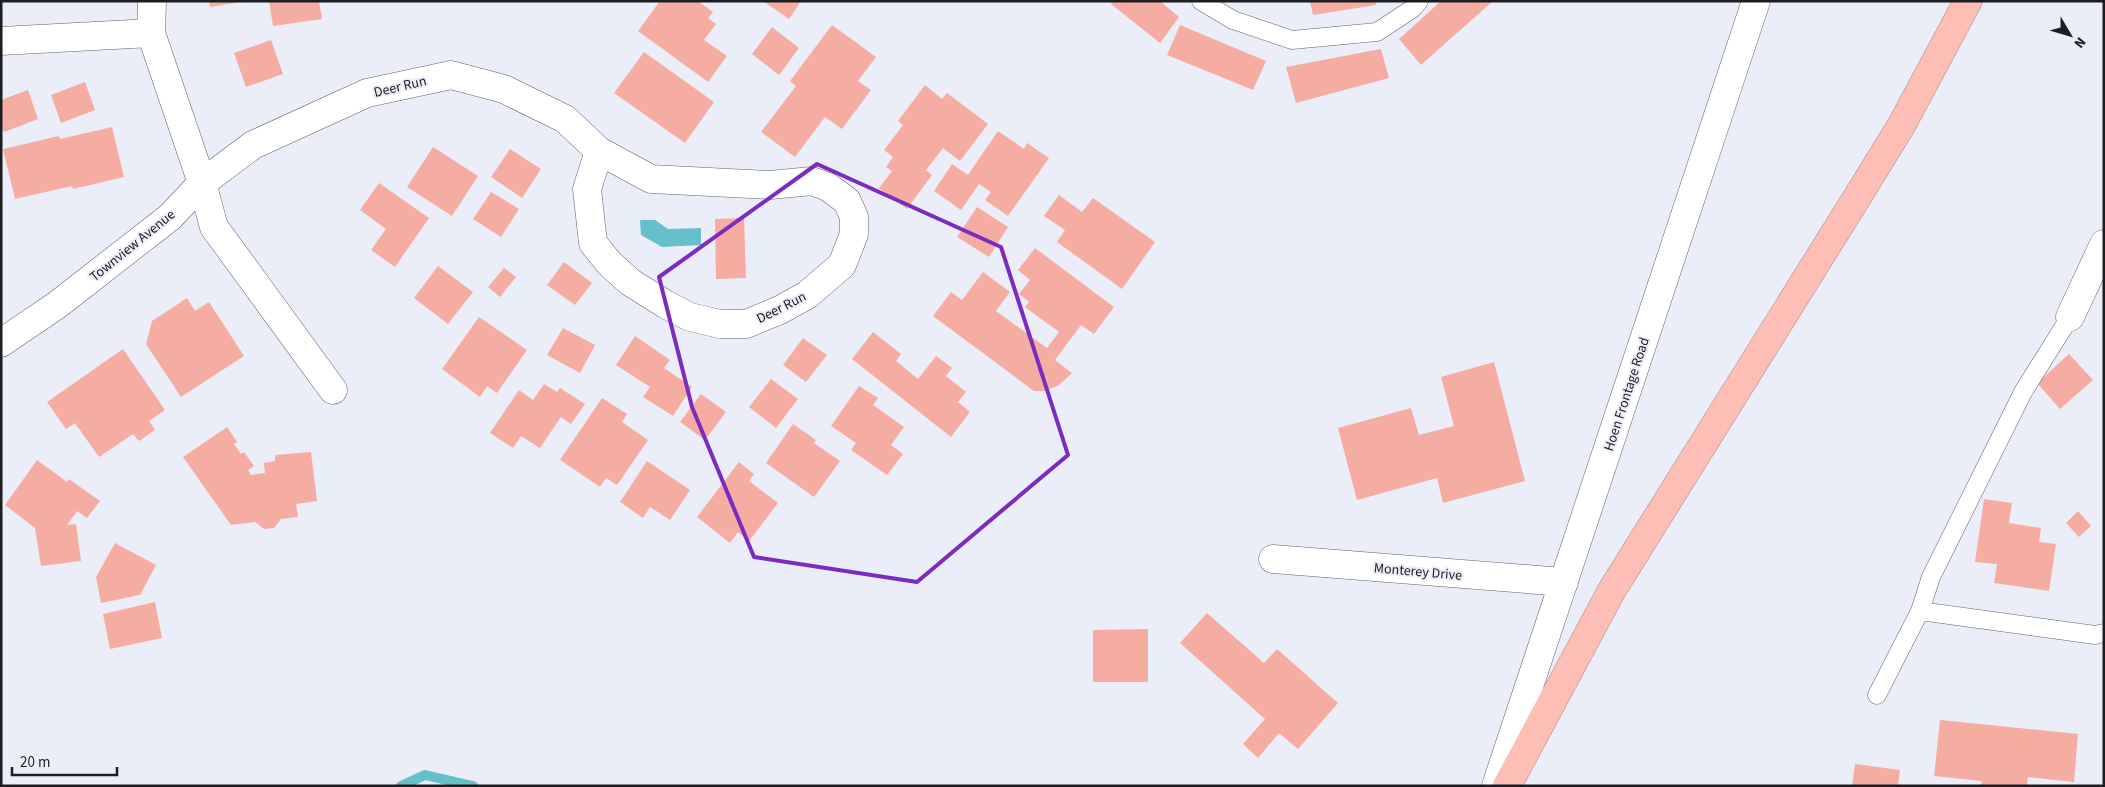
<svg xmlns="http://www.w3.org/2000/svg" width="2105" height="787" viewBox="0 0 2105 787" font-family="'Source Sans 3',sans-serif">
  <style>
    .water { fill: #66c0ca }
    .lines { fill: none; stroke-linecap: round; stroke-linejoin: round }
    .stream { stroke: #66c0ca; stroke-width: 10 }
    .building { fill: #f6ada1 }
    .service-casing { stroke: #61626c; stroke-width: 19 }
    .minor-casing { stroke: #61626c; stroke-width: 29 }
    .tertiary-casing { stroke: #61626c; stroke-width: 29 }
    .motorway-casing { stroke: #ae8681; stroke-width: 29 }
    .service { stroke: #fff; stroke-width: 18 }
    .minor { stroke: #fff; stroke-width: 28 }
    .tertiary { stroke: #fff; stroke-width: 28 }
    .motorway { stroke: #fcbeb5; stroke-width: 28 }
    .marked { fill: none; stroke: #7b2cbf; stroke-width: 4; stroke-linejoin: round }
    .labels { text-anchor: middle; stroke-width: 4; stroke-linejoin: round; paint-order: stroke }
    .street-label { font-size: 14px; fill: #1c1d21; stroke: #ebedf9 }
  </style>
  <rect width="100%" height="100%" fill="#ebedf9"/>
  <path class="water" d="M640 220H655L668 229 701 228V245L662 247 641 235Z"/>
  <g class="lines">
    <path class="stream" d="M401 786 425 775 473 786"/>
  </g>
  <path class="building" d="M209 1H241V2L210 7Z
    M269 1H319L322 19 273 26Z
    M660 1H698L713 12 708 18 716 24 704 40 727 56 708 82 638 31Z
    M763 1H801L789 19Z
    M1113 1H1160L1179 17 1160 43 1111 4Z
    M1310 1H1375L1376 5 1313 15Z
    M1441 1H1493L1421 65 1399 39Z
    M832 25 876 57 858 81 871 90 842 129 825 117 795 157 761 132 796 86 790 81Z
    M1180 25 1266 61 1253 90 1167 55Z
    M772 27 799 48 779 75 752 54Z
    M271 40 283 74 246 87 234 53Z
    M1381 49 1389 78 1296 103 1286 67Z
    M644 52 714 102 685 143 614 93Z
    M85 82 95 110 61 123 51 95Z
    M925 85 942 99 947 93 988 124 960 161 943 148 926 170 932 175 907 209 879 188 892 171 886 167 893 157 884 150 903 125 898 121Z
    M28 90 38 119 4 132 1 126V100Z
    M112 127 124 177 73 189 72 186 15 199 3 149 59 136 60 139Z
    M998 131 1024 149 1027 143 1049 158 1008 216 985 200 991 192 979 184 961 210 934 191 952 164 968 175Z
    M433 147 478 176 452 216 407 187Z
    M510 149 541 169 522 198 491 177Z
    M379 183 429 218 395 267 371 250 386 229 360 210Z
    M491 192 519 209 501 237 473 219Z
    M1059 195 1082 212 1093 198 1155 242 1122 289 1057 242 1065 230 1044 216Z
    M977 207 1008 227 989 257 957 237Z
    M744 218 746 278 716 279 715 219Z
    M1035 248 1114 307 1094 334 1081 325 1055 360 1072 373 1059 385 1045 391H1034L933 316 951 292 962 300 983 272 1010 292 996 311 1047 348 1059 332 1025 307 1029 302 1019 294 1030 280 1018 270Z
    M564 262 592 283 575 305 547 285Z
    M438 266 473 292 448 324 414 298Z
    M504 268 516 277 500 297 488 287Z
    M187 298 195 311 209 302 244 356 181 397 146 344 152 321Z
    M479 317 527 350 497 393 487 386 480 397 442 369Z
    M563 328 595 345 580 373 547 355Z
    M873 332 901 354 896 361 918 379 936 356 952 368 946 376 966 392 958 402 970 412 951 437 852 359Z
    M635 336 670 360 664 368 692 387 673 416 643 397 650 387 616 365Z
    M803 338 827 355 806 382 783 365Z
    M123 349 165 410 149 421 155 430 139 441 133 434 99 457 75 423 66 429 47 402Z
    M2069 354 2093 380 2060 409 2037 383Z
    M1494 362 1525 481 1443 503 1437 478 1357 500 1338 428 1411 408 1419 435 1454 426 1441 377Z
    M771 379 798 399 776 428 749 407Z
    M544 384 557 392 560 388 585 404 571 424 561 417 540 448 521 436 513 448 490 433 519 390 533 400Z
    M859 386 878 398 873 405 904 427 891 445 903 454 887 475 851 450 856 443 831 426Z
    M701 394 726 412 705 440 680 422Z
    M602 398 627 414 622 422 648 440 617 485 606 478 600 487 560 460Z
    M793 424 816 440 814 443 840 461 814 497 766 463Z
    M227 427 237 442 234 444 241 454 244 452 254 466 248 470 251 475 265 473 264 463 275 461V455L311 452 317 501 296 504 298 517 281 519 274 528 264 529 255 522 231 525 183 457Z
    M37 460 67 482 69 479 100 501 87 518 77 511 67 525 76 524 81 561 41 566 35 528 5 505Z
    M647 461 690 490 670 520 650 507 643 518 620 502Z
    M739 462 754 474 749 481 778 503 749 541 738 532 730 543 697 517Z
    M1984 499 2012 503 2009 523 2041 528 2039 542 2056 544 2049 591 1994 583 1997 564 1975 562Z
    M2078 511 2091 526 2079 537 2066 523Z
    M115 543 156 565 140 595 101 603 96 577Z
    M155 602 162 638 110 649 103 614Z
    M1207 613 1264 663 1277 649 1338 703 1298 749 1279 733 1258 758 1243 744 1265 719 1180 643Z
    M1148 629V682H1093V630Z
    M1940 720 2078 734 2074 782 2028 777 2027 786H1981L1982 781 1934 776Z
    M1855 764 1900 770 1898 786H1852Z"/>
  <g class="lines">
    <defs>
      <path id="service" d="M1201 1 1233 20 1292 40 1377 32 1412 9 1419 1
        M1920 611 2095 635 2104 633
        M1877 695 1920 611 1931 577 2023 392 2070 317"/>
      <path id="minor" d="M1 41 151 33
        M2070 317 2104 244
        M1 343 57 305 170 217 202 183 151 33 152 1
        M333 390 214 227 202 183 253 145 367 93 451 75 504 89 565 119 599 151 651 179 770 185 812 181 828 187 847 201 854 217V234L842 265 807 295 780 310 746 324H720L690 317 665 304 630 282 609 263 593 243 587 189 599 151
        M1273 559 1564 582"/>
      <path id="tertiary" d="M1496 786 1756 1"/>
      <path id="motorway" d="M1507 786 1612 590 1861 191 1901 126 1968 1"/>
    </defs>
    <use href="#service" class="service-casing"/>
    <use href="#minor" class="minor-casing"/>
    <use href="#tertiary" class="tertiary-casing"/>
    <use href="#motorway" class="motorway-casing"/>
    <use href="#service" class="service"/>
    <use href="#minor" class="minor"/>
    <use href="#tertiary" class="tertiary"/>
    <use href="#motorway" class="motorway"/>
  </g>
  <path class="marked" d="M817 164 1001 247 1068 455 917 582 754 557 692 407 659 277Z"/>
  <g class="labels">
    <g class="street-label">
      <text transform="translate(400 86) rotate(-13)" y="5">Deer Run</text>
      <text transform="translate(132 245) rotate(-39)" y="5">Townview Avenue</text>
      <text transform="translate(781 307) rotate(-27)" y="5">Deer Run</text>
      <text transform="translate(1626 394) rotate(-72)" y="5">Hoen Frontage Road</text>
      <text transform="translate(1418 571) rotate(5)" y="5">Monterey Drive</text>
    </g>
  </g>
  <rect width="2105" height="787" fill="none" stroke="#1c1d21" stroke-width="5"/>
  <g transform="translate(2070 35) rotate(128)" stroke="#ebedf9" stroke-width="4" paint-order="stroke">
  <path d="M0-4L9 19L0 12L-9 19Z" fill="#1c1d21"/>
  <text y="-8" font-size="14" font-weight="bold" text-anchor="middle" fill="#1c1d21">N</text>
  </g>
  <path d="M12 767v8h105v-8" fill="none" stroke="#1c1d21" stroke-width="2.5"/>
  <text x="20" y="767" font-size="15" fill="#1c1d21" stroke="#ebedf9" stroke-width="4" paint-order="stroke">20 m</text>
</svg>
